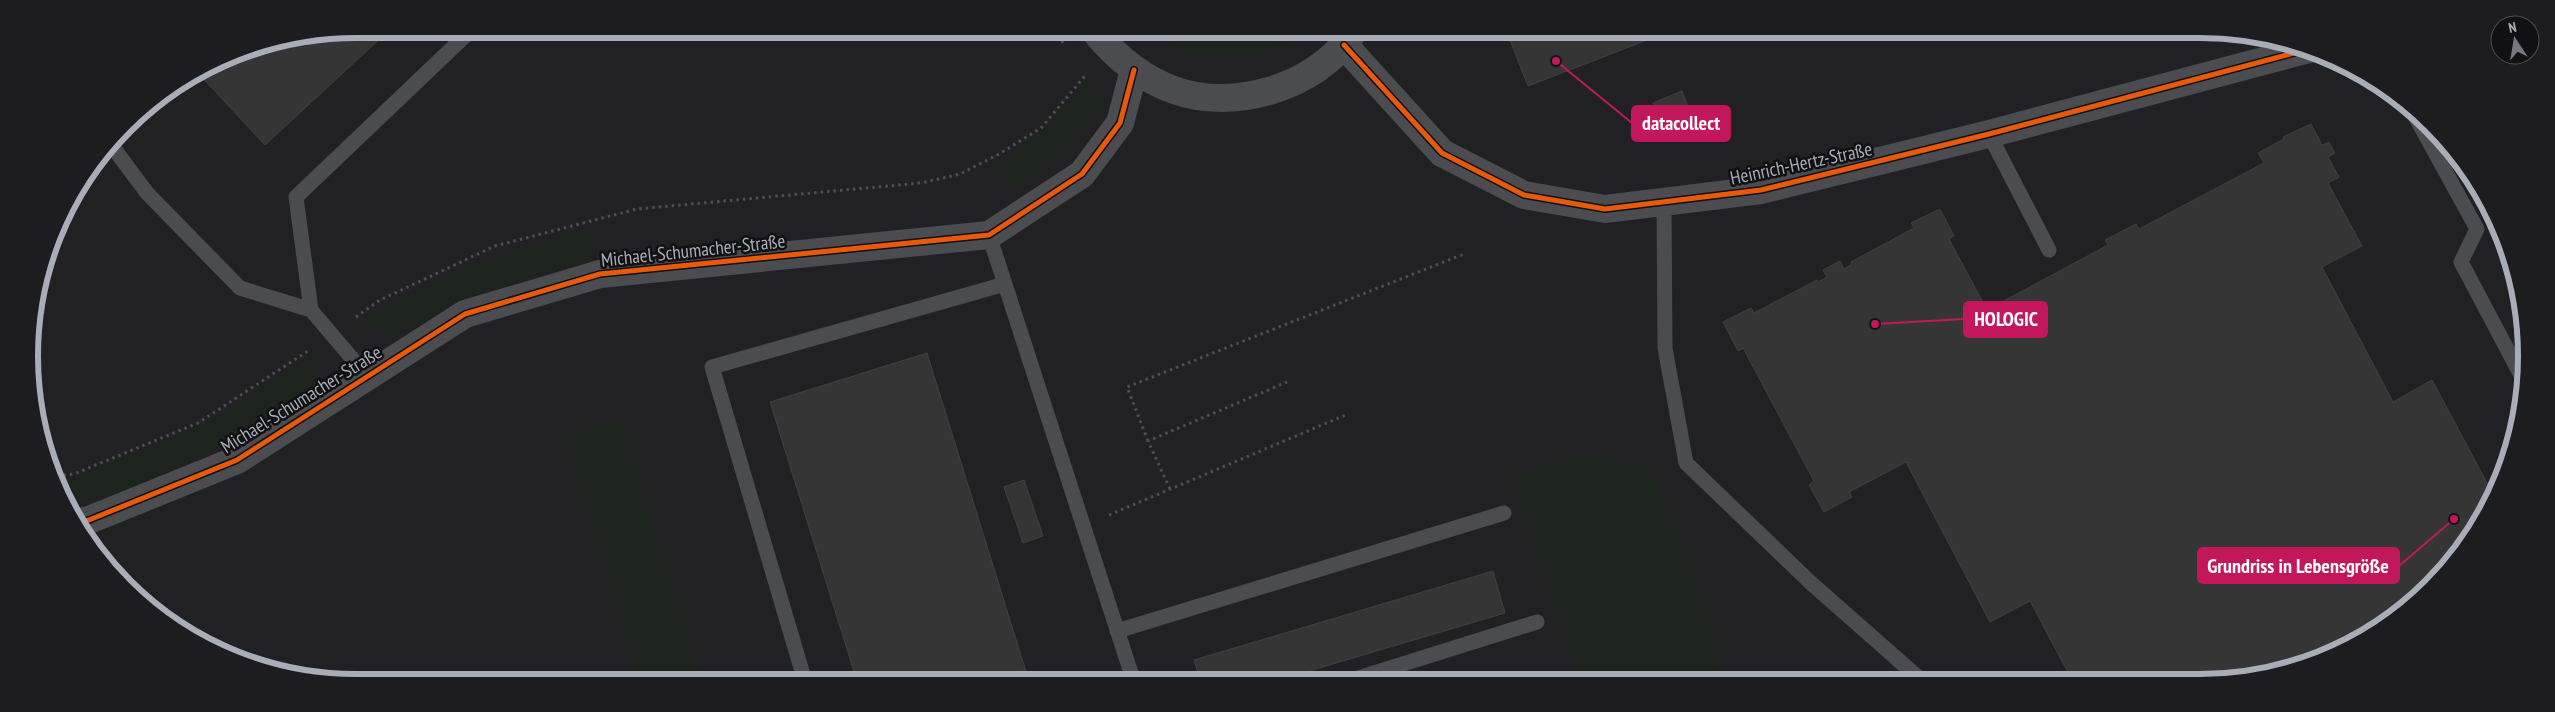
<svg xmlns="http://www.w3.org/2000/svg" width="2555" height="712" viewBox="0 0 2555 712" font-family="'PT Sans Narrow',sans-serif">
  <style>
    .built { fill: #212123 }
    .green { fill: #1d241e }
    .building { fill: #353536; stroke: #3f4043 }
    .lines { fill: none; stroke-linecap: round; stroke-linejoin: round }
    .path { stroke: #4d4e52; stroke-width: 3; stroke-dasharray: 2.5 4; stroke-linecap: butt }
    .lane { stroke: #4b4c50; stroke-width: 15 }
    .street { stroke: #4b4c50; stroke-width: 28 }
    .cycleway-casing { stroke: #111113; stroke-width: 8 }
    .cycleway { stroke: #e8590c; stroke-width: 5 }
    .labels { text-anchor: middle; stroke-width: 5; stroke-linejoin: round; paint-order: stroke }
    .street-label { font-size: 19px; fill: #a8adb8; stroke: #111113 }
    .rim { fill: none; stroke: #a8adb8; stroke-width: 6 }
    .leader { fill: none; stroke: #c2185b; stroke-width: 2 }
    .callout-dot { fill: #c2185b; stroke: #111113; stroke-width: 2 }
    .callout { fill: #c2185b; stroke: #c2185b; stroke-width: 2 }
    .callout-label { font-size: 20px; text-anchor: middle; font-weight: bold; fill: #fff }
  </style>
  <rect width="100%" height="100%" fill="#171717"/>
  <path class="built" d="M292 35H2263L2324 54 2381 84 2430 124 2471 174 2501 231 2520 292 2526 356 2520 420 2492 501 2430 588 2343 650 2241 680 292 677 192 639 140 602 96 555 40 441 29 334 40 271 63 211 140 110 231 54Z"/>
  <path class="green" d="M1158 35H1292C1268 58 1207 62 1178 48 1171 45 1165 39 1158 35Z
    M1084 81 1104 101 1063 150 1011 189 998 165 1043 131Z
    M587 230 591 260 515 281 460 300 396 335 360 322 402 298 488 260Z
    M315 354 313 388 236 439 123 491 70 502 59 479 74 477 157 445 224 413Z
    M621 419 700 678H640L566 435Z
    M1580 454 1653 470 1721 653 1710 680 1582 679 1513 476Z"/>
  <path class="building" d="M292 35H384L265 145 199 74 231 54Z
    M1508 35H1660L1528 86Z
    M1682 91 1692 117 1663 129 1653 103Z
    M2311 124 2322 145 2329 142 2335 153 2328 157 2339 177 2328 183 2362 246 2322 267 2393 402 2432 380 2494 496 2430 588 2358 640 2354 634 2298 663 2241 680H2072L2030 601 1990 622 1906 462 1849 492 1852 497 1824 512 1809 485 1814 481 1743 348 1738 351 1723 322 1751 308 1754 313 1817 280 1818 282 1827 277 1823 270 1840 261 1844 269 1852 264 1851 262 1914 228 1911 223 1940 209 1954 236 1949 239 1987 310 2108 245 2105 240 2136 224 2139 229 2264 163 2258 153 2284 139 2283 137Z
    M927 353 1028 678H856L770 402Z
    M1024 480 1043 536 1023 543 1004 487Z
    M1493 571 1505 613 1282 679H1200L1194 660Z"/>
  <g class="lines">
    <path class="path" d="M1059 35 1063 43
      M356 317 380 300 495 246 637 209 921 183 960 174 999 154 1041 128 1085 76 1084 73
      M1148 441 1127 387 1464 254
      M57 476 74 474 198 423 308 351
      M1170 489 1148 441 1287 382
      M1109 515 1348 414"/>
    <path class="lane" d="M2411 109 2477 229 2461 262 2524 381
      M1989 134 2049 250
      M112 146 147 193 240 288 311 310
      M1664 202 1665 348 1686 463 1811 583 1921 680
      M989 235 1133 679
      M367 376 311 310 296 197 466 35
      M1117 631 1504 513
      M804 678 712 367 1005 284
      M1355 679 1537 622"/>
    <path class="street" d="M1098 35C1118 59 1145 80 1174 90 1233 112 1316 87 1351 35
      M1344 45 1442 153 1524 195 1605 209 1761 190 1989 134 2309 49
      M80 522 89 520 237 460 465 314 600 274 989 235 1082 174 1120 123 1134 70"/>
    <defs>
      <path id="cycleway" d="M1344 45 1442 153 1524 195 1605 209 1761 190 1989 134 2309 49
        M80 522 89 520 237 460 465 314 600 274 989 235 1082 174 1120 123 1134 70"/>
    </defs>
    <use href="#cycleway" class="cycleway-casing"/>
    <use href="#cycleway" class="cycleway"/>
  </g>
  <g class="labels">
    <g class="street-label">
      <text transform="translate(1801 163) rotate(-12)" y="7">Heinrich-Hertz-Straße</text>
      <text transform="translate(693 250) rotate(-6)" y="7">Michael-Schumacher-Straße</text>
      <text transform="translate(301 399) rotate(-32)" y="7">Michael-Schumacher-Straße</text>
    </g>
  </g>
  <path d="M0 0H2555V712H0ZM356 38H2200A318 318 0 0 1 2518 356V356A318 318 0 0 1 2200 674H356A318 318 0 0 1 38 356V356A318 318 0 0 1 356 38Z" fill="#1d1d20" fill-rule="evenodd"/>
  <path class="rim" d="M356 38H2200A318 318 0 0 1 2518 356V356A318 318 0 0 1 2200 674H356A318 318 0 0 1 38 356V356A318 318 0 0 1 356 38Z"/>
  <path class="leader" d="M1556 61L1632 123M1875 324L1964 319M2454 519L2399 566"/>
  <g class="callout-dot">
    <circle cx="1556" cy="61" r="5"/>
    <circle cx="1875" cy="324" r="5"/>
    <circle cx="2454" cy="519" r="5"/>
  </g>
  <g class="callout">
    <rect x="1632" y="106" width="98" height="35" rx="5"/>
    <rect x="1964" y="302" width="83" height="35" rx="5"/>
    <rect x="2198" y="548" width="201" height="35" rx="5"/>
  </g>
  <g class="callout-label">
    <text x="1681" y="130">datacollect</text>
    <text x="2006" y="326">HOLOGIC</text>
    <text x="2298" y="573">Grundriss in Lebensgröße</text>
  </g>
  <g transform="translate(2515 40) rotate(348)"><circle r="24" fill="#111113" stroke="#4d4f55"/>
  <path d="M0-4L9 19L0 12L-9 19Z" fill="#757880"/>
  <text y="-8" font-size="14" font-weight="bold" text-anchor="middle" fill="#a8adb8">N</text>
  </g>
</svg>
